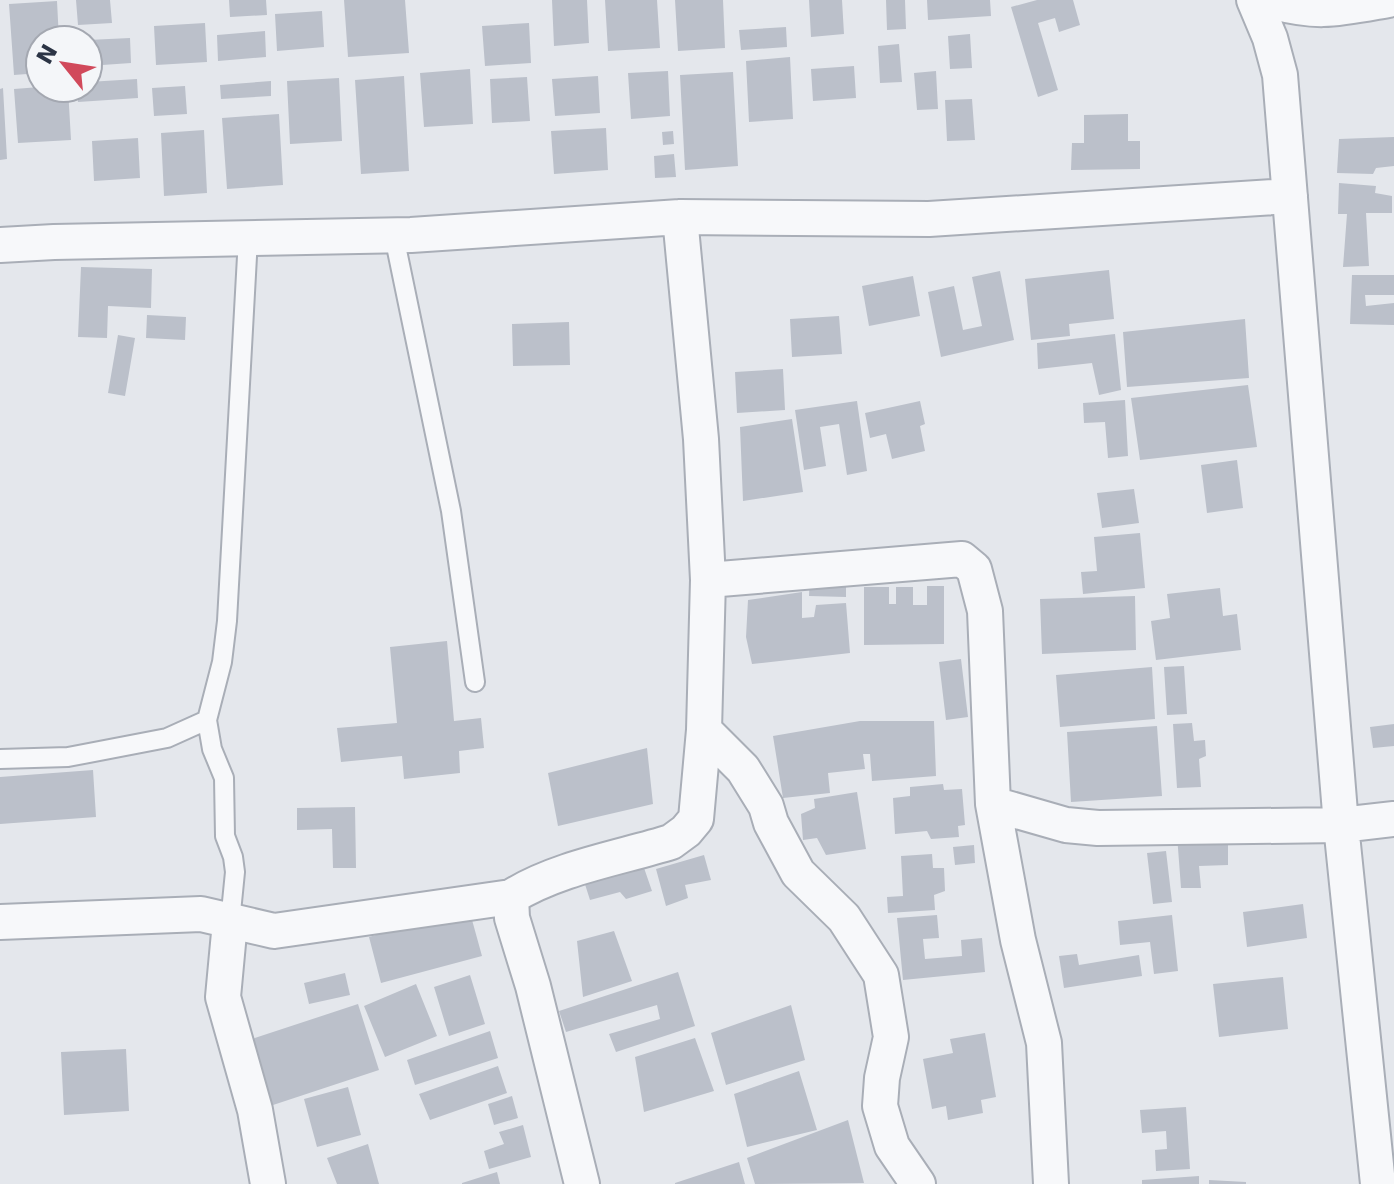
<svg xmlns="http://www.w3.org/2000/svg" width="1394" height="1184" viewBox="0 0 1394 1184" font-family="'DejaVu Sans',sans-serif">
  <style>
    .building { fill: #bbc0ca }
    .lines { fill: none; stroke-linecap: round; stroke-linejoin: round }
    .service-casing { stroke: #a9aeb7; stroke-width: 22 }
    .minor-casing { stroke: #a9aeb7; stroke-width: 38 }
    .service { stroke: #f7f8fa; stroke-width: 18 }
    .minor { stroke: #f7f8fa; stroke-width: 34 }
  </style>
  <rect width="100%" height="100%" fill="#e4e7ec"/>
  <path class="building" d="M76 0H110L112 23 78 25Z
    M229 0H266L267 15 230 17Z
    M344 0H405L409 53 348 57Z
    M552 0H587L589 43 554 46Z
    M605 0H657L660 48 608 51Z
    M675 0H723L725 48 678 51Z
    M809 0H842L844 34 811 37Z
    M886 0H905L906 29 887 30Z
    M927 0H990L991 16 928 20Z
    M1037 0H1073L1080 25 1059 32 1055 18 1038 23 1058 90 1038 97 1011 7Z
    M57 1 59 40H40V73L14 75 9 4Z
    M322 11 324 47 277 51 275 14Z
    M205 23 207 62 156 65 154 26Z
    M529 23 531 63 485 66 482 26Z
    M786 27 787 47 741 50 739 30Z
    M265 31 266 57 218 61 217 35Z
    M970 34 972 68 950 69 948 36Z
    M130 38 131 63 88 66V40Z
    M899 44 902 82 880 83 878 46Z
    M790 57 793 119 749 122 746 61Z
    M854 66 856 98 813 101 811 69Z
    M470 69 473 124 424 127 420 73Z
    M668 71 670 116 631 119 628 73Z
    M936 71 938 109 917 110 914 73Z
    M733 72 738 166 685 170 680 75Z
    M404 76 409 171 361 174 355 80Z
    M598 76 600 113 555 116 552 79Z
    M527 77 530 121 492 123 490 79Z
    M339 78 342 141 290 144 287 81Z
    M137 79 138 98 78 102 77 88H88V82Z
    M271 81V96L221 99 220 85Z
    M185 86 187 114 154 116 152 88Z
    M40 87 68 88 71 140 18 143 14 89Z
    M3 88 7 159 0 160V89Z
    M972 99 975 140 947 141 945 100Z
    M279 114 283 185 227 189 222 118Z
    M1128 114V141H1140V169L1071 170 1072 143H1084V115Z
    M606 128 608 170 554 174 551 131Z
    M204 130 207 193 164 196 161 133Z
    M673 131 674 144 663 145 662 132Z
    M1394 137V166L1376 168 1373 174 1337 173 1339 139Z
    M138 138 140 178 94 181 92 141Z
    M674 154 676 177 655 178 654 156Z
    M1339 183 1376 186 1375 193 1392 196V213H1366L1369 266 1343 267 1347 214H1338Z
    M81 267 152 269 151 308 108 306 107 338 78 337Z
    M1109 270 1114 319 1069 324 1070 336 1031 340 1025 279Z
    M1000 271 1014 340 941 357 928 292 954 286 963 330 982 326 972 277Z
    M1352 275H1394V295H1365L1366 306 1394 303V325L1350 324Z
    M913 276 920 316 869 326 862 286Z
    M147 315 186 317 185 340 146 338Z
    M839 316 842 354 792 357 790 319Z
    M1245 319 1249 378 1127 387 1123 332Z
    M569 322 570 365 513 366 512 324Z
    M1115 334 1121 390 1099 395 1092 363 1038 369 1037 343Z
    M118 335 135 338 125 396 108 393Z
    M783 369 785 410 737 413 735 372Z
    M1248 385 1257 447 1140 460 1131 398Z
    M1125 400 1128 456 1108 458 1105 422 1084 423 1083 403Z
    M857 401 867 471 847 475 839 424 820 427 826 466 804 470 795 410Z
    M920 401 925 424 920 426 925 451 892 459 886 434 870 438 865 413Z
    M792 419 803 492 743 501 740 427Z
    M1237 460 1243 508 1207 513 1201 465Z
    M1134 489 1139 523 1102 528 1097 493Z
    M1140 533 1145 588 1083 594 1081 572 1097 571 1094 537Z
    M846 573V597L809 596 810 575Z
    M927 586H944V644L864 645V587H889V604H896V587H913V605H927Z
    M1220 588 1223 616 1237 614 1241 650 1156 660 1151 621 1170 618 1167 594Z
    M802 592V618L814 617 816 605 846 603 850 653 752 664 746 637 748 600Z
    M1135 596 1136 650 1042 654 1040 599Z
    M447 641 454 721 481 718 484 748 459 751 460 773 404 779 402 756 341 762 337 728 397 723 390 647Z
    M961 659 968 717 946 720 939 662Z
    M1184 666 1187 714 1167 715 1164 667Z
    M1152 667 1155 719 1060 727 1056 675Z
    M860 721H934L936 776 872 781 870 754H863L865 769 828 773 830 793 783 798 773 736Z
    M1192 723 1194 741 1205 740 1206 756 1199 759 1201 787 1177 788 1173 724Z
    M1394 724V746L1373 748 1370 727Z
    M1157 726 1162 796 1071 802 1067 732Z
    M647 748 653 804 558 826 548 773Z
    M93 770 96 817 0 824V777Z
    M943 784 944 790 962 789 965 825 958 826 959 837 931 839 927 831 895 834 893 798 910 796V787Z
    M857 792 866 849 826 855 817 838 803 840 801 814 815 808 814 799Z
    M355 807 356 868H333L332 829 297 830V808Z
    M1228 833V865L1199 866 1201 888H1181L1177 835Z
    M974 845 975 863 955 865 953 847Z
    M1166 851 1172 902 1153 904 1147 853Z
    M932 854 933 868H944L945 891 934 895 935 910 888 913 887 897 903 896 901 856Z
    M704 855 711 880 685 885 688 898 666 906 656 869Z
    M643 865 652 891 626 899 620 892 590 900 583 878Z
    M1303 904 1307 938 1247 947 1243 912Z
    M469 909 482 956 381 983 369 937Z
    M937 915 939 938 923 939 925 959 962 956 961 940 982 938 985 972 903 980 897 918Z
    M1172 915 1178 971 1154 974 1150 942 1120 945 1118 921Z
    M614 931 632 981 583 997 577 941Z
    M1077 954 1079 965 1139 955 1142 976 1064 988 1059 956Z
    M678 972 695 1026 616 1052 609 1034 660 1019 657 1005 566 1032 559 1011Z
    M345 973 350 995 309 1004 304 983Z
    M470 975 485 1024 449 1036 434 987Z
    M1283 977 1288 1029 1219 1037 1213 984Z
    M416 984 437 1036 385 1057 364 1006Z
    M358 1004 379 1070 270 1106 249 1040Z
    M791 1005 805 1060 726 1085 711 1033Z
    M490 1031 498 1058 415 1085 407 1060Z
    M985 1033 996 1097 981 1100 983 1113 948 1120 946 1106 932 1109 923 1059 953 1053 950 1039Z
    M695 1038 714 1091 644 1112 635 1057Z
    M126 1049 129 1111 64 1115 61 1052Z
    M498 1066 507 1093 430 1120 419 1094Z
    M799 1071 817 1130 747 1147 734 1094Z
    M348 1087 361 1135 317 1147 304 1099Z
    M512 1096 518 1118 494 1125 488 1104Z
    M1186 1107 1190 1169 1156 1171 1155 1150 1167 1149 1166 1131 1142 1133 1140 1110Z
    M848 1120 864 1183 755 1184 747 1158Z
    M523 1125 531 1157 489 1169 484 1151 504 1144 499 1132Z
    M368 1144 379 1184H337L327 1158Z
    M739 1162 745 1184H675V1183Z
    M497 1172 500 1184H462V1183Z
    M1199 1176V1184H1142V1180Z
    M1209 1180 1246 1182V1184H1209Z"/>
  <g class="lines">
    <defs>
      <path id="service" d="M394 236 451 511 475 682
        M0 759 68 757 167 738 207 720
        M230 922 235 872 233 857 225 836 224 778 212 749 207 720 222 662 227 621 248 238"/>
      <path id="minor" d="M1254 0 1270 38 1280 75 1341 825 1378 1184
        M1267 0C1317 15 1338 9 1388 0
        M0 245 54 242 411 235 680 217 929 219 1290 196
        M708 580 962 559 974 569 985 611 993 804 1018 940 1044 1043 1051 1184
        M704 730 743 769 766 806 771 823 798 873 844 918 881 975 891 1037 882 1078 880 1106 892 1146 918 1184
        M993 804 1066 825 1098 828 1341 825 1394 819
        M0 922 201 914 274 931 511 897
        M230 922 223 997 255 1110 268 1184
        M582 1184 533 986 512 918 511 897C557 868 619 858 671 842L686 831 696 819 704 730 708 580 701 439 680 217"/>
    </defs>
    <use href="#service" class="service-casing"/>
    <use href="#minor" class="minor-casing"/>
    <use href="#service" class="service"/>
    <use href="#minor" class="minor"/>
  </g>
  <g transform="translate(64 64) rotate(300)"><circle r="38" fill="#f4f6f9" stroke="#a4a8b1" stroke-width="2"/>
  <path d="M0-6L14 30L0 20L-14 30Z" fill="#d1495b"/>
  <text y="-12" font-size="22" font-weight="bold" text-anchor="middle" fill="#2b3445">N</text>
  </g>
</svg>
